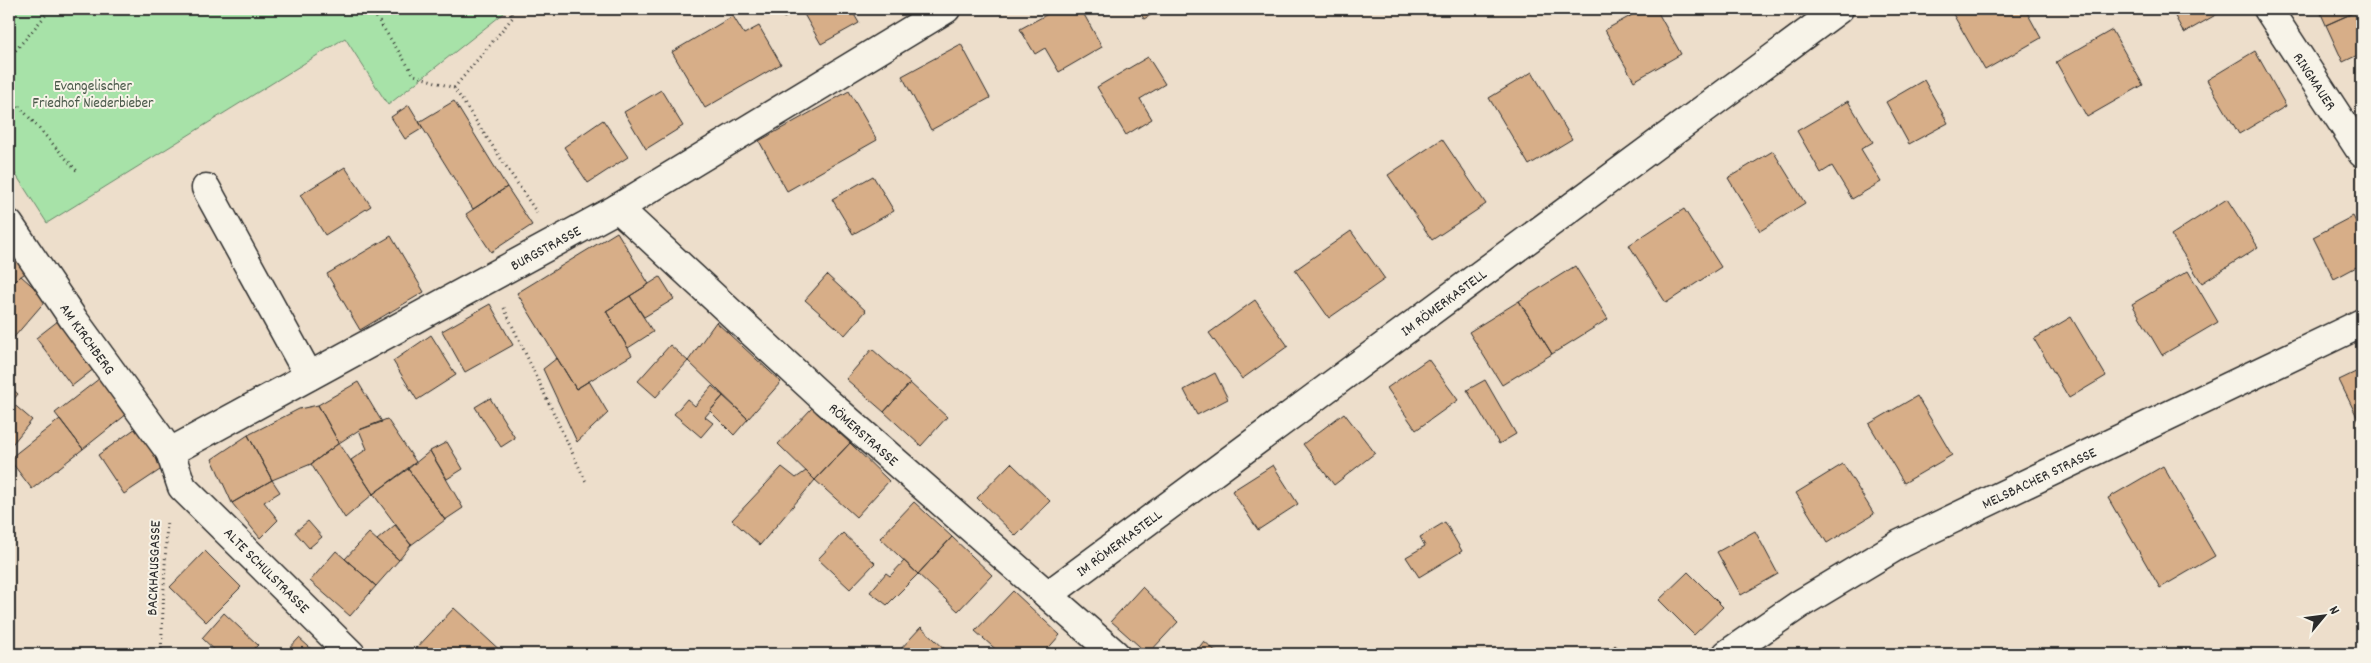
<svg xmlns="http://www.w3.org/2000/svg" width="2371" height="663" viewBox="0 0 2371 663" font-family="Dekko,sans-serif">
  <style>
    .green { fill: #a7e2a8; stroke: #69866a }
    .building { fill: #d7ae88; stroke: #2b2b2b }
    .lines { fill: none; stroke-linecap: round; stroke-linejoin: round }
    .minor-casing { stroke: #2b2b2b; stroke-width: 31 }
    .path { stroke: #2b2b2b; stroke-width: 3; stroke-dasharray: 1 4; stroke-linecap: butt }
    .minor { stroke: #f7f3e8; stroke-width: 28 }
    .labels { text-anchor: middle; stroke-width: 4; stroke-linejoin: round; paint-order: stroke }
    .street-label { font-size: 15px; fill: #2b2b2b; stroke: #f7f3e8 }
    .park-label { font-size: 15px; fill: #4a594a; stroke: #f7f3e8 }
  </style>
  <rect width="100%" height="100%" fill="#eddecb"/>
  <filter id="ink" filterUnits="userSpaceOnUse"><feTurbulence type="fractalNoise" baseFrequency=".02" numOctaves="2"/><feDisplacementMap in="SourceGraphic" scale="10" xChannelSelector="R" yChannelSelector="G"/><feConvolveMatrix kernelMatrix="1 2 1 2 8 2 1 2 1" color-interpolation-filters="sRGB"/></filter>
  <g filter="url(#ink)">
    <path class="green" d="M12 9H509L388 105 345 38 47 223 9 164V14Z"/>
    <path class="building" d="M778 9H799L784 18Z
      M801 9H851L859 23 821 44Z
      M1057 9H1081L1102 47 1059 72 1045 48 1035 54 1020 29Z
      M1138 9H1161L1144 19Z
      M1643 9H1656L1681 54 1634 81 1605 30Z
      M1950 9H2025L2041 38 1985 70Z
      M2171 9H2226L2184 33Z
      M2319 9H2362L2326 25Z
      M2362 9V53L2343 62 2326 25Z
      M733 16 744 34 759 26 781 64 705 108 672 52Z
      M2112 30 2143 85 2087 117 2056 62Z
      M961 44 990 98 931 130 902 76Z
      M2255 51 2286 106 2239 134 2207 80Z
      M1148 57 1165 84 1140 99 1152 119 1126 135 1097 87Z
      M1532 72 1572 139 1529 165 1489 98Z
      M1924 80 1948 123 1909 144 1886 102Z
      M661 90 683 126 646 149 624 112Z
      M849 91 877 140 787 191 759 141Z
      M454 101 507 187 473 209 419 122Z
      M1848 101 1873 142 1861 149 1881 182 1852 199 1832 166 1821 173 1797 131Z
      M409 105 423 128 405 139 391 117Z
      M603 120 628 157 588 183 564 147Z
      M1442 139 1486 204 1432 240 1388 175Z
      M1773 151 1805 203 1760 231 1728 178Z
      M345 167 371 206 325 235 300 195Z
      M873 176 894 211 853 234 832 199Z
      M507 187 532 225 491 252 466 214Z
      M2227 199 2258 247 2202 283 2171 235Z
      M1684 209 1721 267 1666 303 1629 245Z
      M2353 216 2362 234V264L2334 279 2313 237Z
      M1351 231 1385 279 1329 318 1295 270Z
      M617 232 649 284 606 311 632 355 576 389 517 293Z
      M391 236 424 292 360 330 327 274Z
      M9 245 18 257 9 263Z
      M18 257 28 271 9 285V263Z
      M1575 266 1608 319 1552 354 1519 301Z
      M2188 271 2218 322 2162 355 2132 304Z
      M827 275 866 311 845 335 805 300Z
      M21 276 47 299 9 343V285Z
      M660 277 674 299 644 317 630 296Z
      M630 296 653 332 628 348 606 311Z
      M1255 300 1288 346 1242 379 1209 333Z
      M1519 301 1552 354 1502 385 1469 332Z
      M490 304 513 345 465 372 442 331Z
      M63 317 99 365 72 386 36 338Z
      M2071 317 2106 376 2069 398 2034 339Z
      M716 322 781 382 748 419 688 361Z
      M431 335 456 375 417 400 393 361Z
      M670 345 688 361 656 397 638 381Z
      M872 349 910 383 884 412 846 379Z
      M557 358 576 389 589 381 608 413 577 442 543 369Z
      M1428 359 1458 400 1416 430 1387 388Z
      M2362 369V427L2339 380Z
      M1215 373 1228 399 1197 415 1184 390Z
      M100 378 127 414 83 449 55 413Z
      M1485 380 1516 434 1499 444 1467 390Z
      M358 382 382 422 359 430 339 443 318 405Z
      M910 383 947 417 921 446 884 412Z
      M9 386 18 394 9 405Z
      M712 386 723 396 705 417 713 423 701 437 674 414 687 399 695 406Z
      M723 396 748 419 734 435 710 411Z
      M1917 396 1952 455 1904 483 1869 424Z
      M490 398 515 438 501 447 475 407Z
      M11 402 32 420 9 448V405Z
      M318 405 339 443 311 464 272 480 248 435 299 409Z
      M812 408 850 443 815 480 778 444Z
      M1344 413 1375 453 1334 485 1303 444Z
      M60 419 83 449 32 489 9 459Z
      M387 419 416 462 373 494 351 460 367 449 359 430Z
      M136 428 163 468 124 494 98 455Z
      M248 435 272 480 232 503 212 459Z
      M447 442 463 469 447 479 430 451Z
      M339 443 373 494 345 518 311 464Z
      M850 443 889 481 856 517 815 480Z
      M430 451 463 508 445 520 408 469Z
      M1011 463 1050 501 1016 536 977 498Z
      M1843 464 1874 514 1827 543 1796 493Z
      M1273 465 1298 504 1258 530 1232 491Z
      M2163 466 2215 556 2160 588 2108 498Z
      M782 467 796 478 806 471 815 480 760 545 732 520Z
      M408 469 445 520 411 545 373 494Z
      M272 480 280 492 264 502 278 520 260 538 232 503Z
      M914 502 952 537 918 574 880 538Z
      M308 521 322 537 309 548 295 532Z
      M1445 522 1462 551 1419 577 1406 557 1425 546 1420 537Z
      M395 525 411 545 399 560 377 540Z
      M1755 531 1778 574 1741 595 1717 552Z
      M369 533 399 560 376 586 345 559Z
      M843 533 875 563 850 589 818 559Z
      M952 537 992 575 958 611 918 574Z
      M205 551 241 587 206 622 170 587Z
      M336 551 376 586 350 616 310 581Z
      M904 561 918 574 887 605 870 592 886 573 890 576Z
      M1688 572 1723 607 1694 635 1659 600Z
      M1142 587 1178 622 1148 654 1111 621Z
      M1013 591 1060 635 1043 654H1001L975 631Z
      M454 608 504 654H418L414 651Z
      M224 613 258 645 249 654H219L202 638Z
      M921 627 947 651 943 654H900L898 652Z
      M299 638 317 654H284Z
      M1204 641 1219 654H1194Z
      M1615 645 1625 654H1606Z"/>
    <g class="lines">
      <defs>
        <g id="minor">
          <path id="s1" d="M2268 9 2362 153"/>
          <path d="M206 188 309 376"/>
          <path id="s2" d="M618 208 826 401 1115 654"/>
          <path id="s3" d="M9 224 74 320 170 452"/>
          <path id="s4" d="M1048 595 1839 9"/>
          <path id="s5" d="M351 654 182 487 170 452 618 208 946 9"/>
          <path id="s6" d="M1727 654 1800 604 1900 544 2362 323"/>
        </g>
      </defs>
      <use href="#minor" class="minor-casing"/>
      <path class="path" d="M371 9 414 75 454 88 537 213
        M9 58 51 9
        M454 88 513 17 508 9
        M9 95 78 172
        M504 308 587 484
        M161 654 167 520"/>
      <use href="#minor" class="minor"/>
    </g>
  </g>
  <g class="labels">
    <g class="street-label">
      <text dy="5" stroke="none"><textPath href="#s1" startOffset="86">RINGMAUER</textPath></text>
      <text dy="5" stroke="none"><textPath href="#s5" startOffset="702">BURGSTRASSE</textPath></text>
      <text dy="5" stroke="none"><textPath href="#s4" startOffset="492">IM RÖMERKASTELL</textPath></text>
      <text dy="5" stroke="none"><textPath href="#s3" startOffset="139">AM KIRCHBERG</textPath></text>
      <text dy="5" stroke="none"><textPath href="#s2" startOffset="334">RÖMERSTRASSE</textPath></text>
      <text dy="5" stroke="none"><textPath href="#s6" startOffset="359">MELSBACHER STRASSE</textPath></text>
      <text dy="5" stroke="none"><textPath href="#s4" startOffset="88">IM RÖMERKASTELL</textPath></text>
      <text transform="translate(153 568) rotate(-88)" y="5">BACKHAUSGASSE</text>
      <text transform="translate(267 570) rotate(45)" y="5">ALTE SCHULSTRASSE</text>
    </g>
    <g class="park-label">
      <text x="93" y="90">Evangelischer<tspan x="93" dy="17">Friedhof Niederbieber</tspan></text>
    </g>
  </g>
  <rect width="2371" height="663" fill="none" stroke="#f7f3e8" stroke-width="30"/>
  <rect x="15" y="15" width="2341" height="633" fill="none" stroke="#2b2b2b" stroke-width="2" filter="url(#ink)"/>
  <g transform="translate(2324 616) rotate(61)" stroke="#f7f3e8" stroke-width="4" paint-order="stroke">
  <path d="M0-4L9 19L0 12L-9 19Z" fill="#2b2b2b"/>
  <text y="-8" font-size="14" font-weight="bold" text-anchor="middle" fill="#2b2b2b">N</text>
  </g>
</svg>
